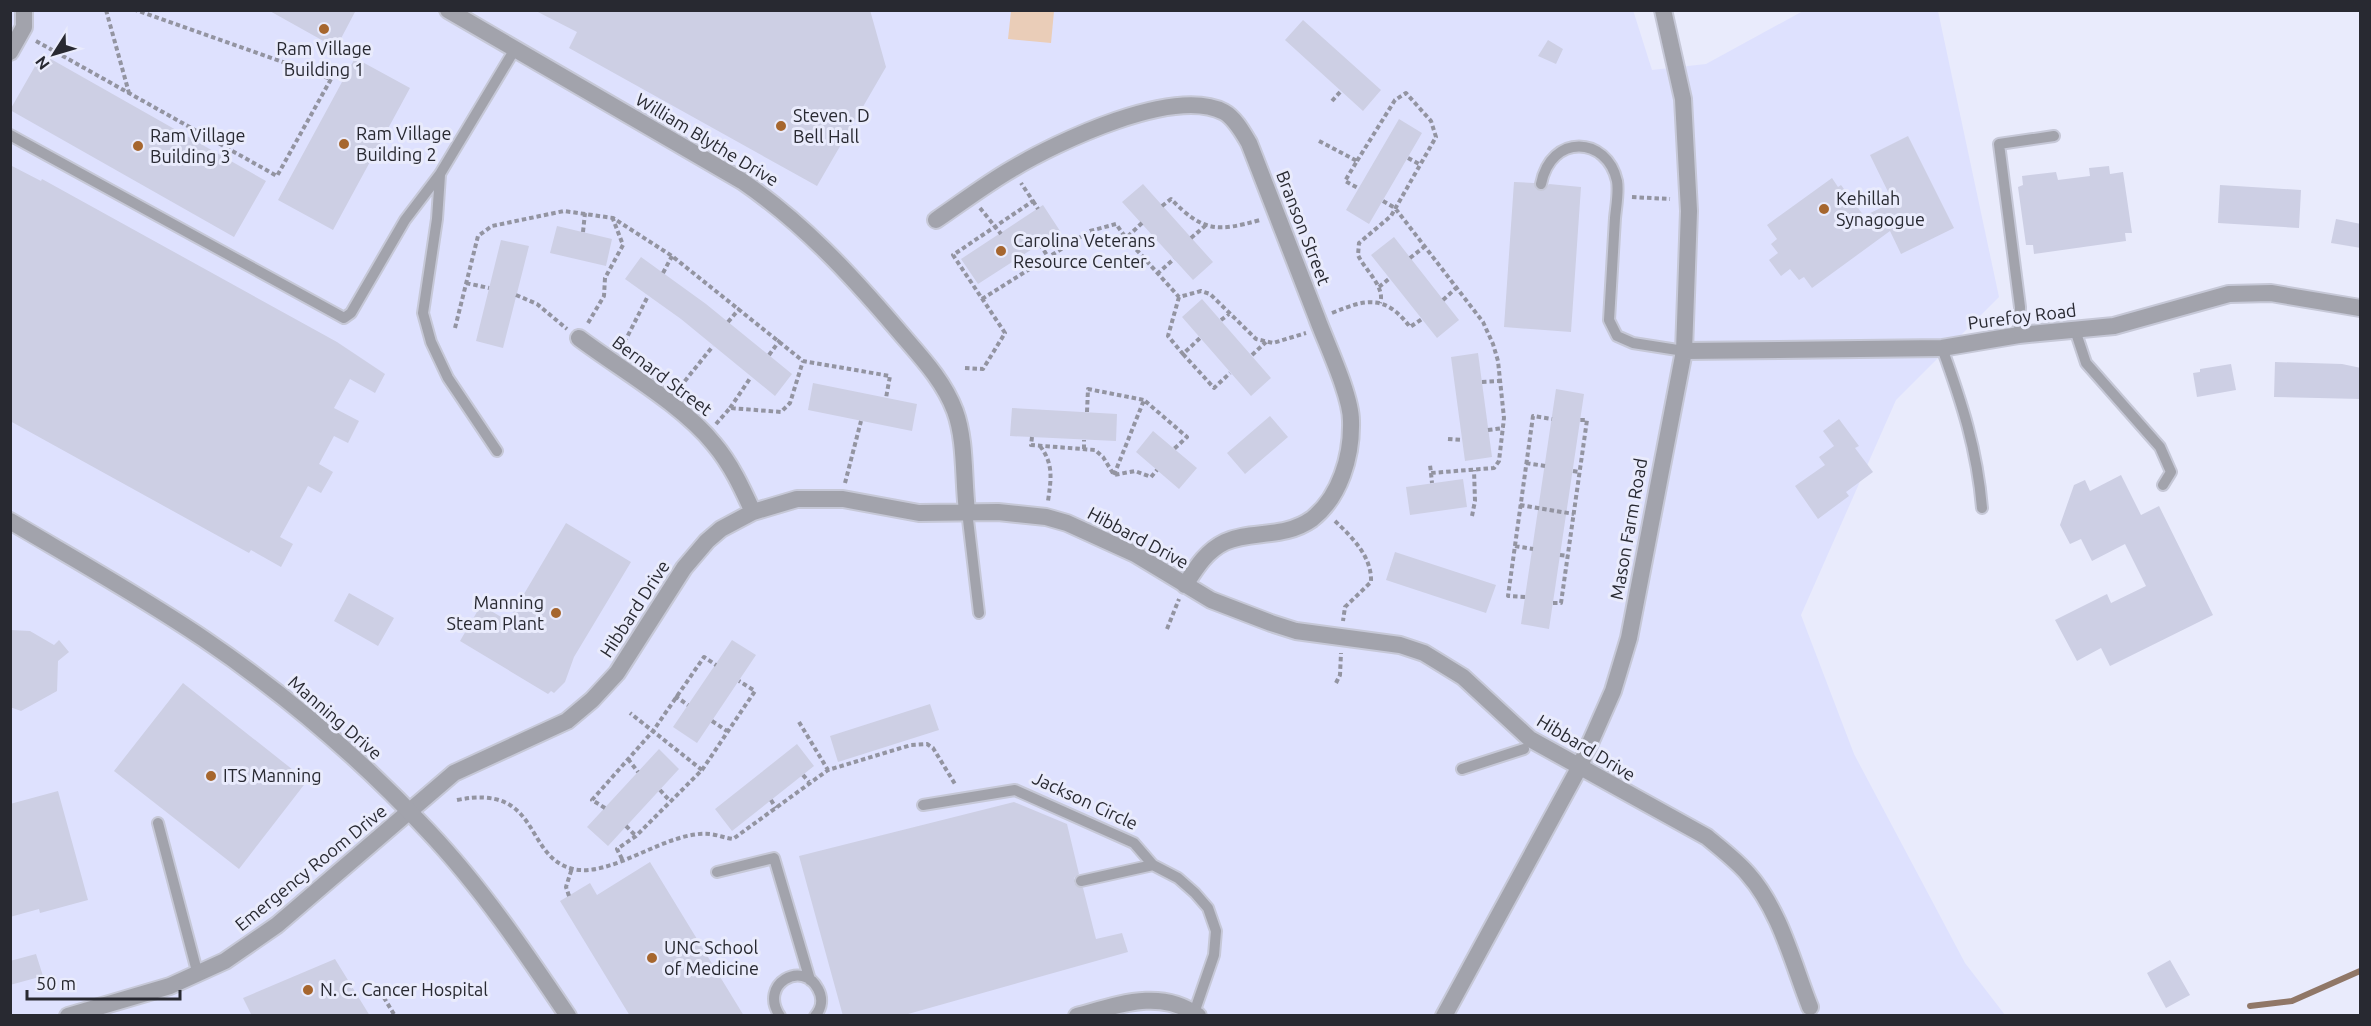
<svg xmlns="http://www.w3.org/2000/svg" width="2371" height="1026" viewBox="0 0 2371 1026" font-family="Ubuntu,sans-serif">
  <style>
    .built { fill: #dee1fe }
    .green { fill: #eacdb8 }
    .lines { fill: none; stroke-linecap: round; stroke-linejoin: round }
    .stream { stroke: #907767; stroke-width: 6 }
    .building { fill: #cdcfe4 }
    .service-casing { stroke: #c6c8d7; stroke-width: 14 }
    .minor-casing { stroke: #c6c8d7; stroke-width: 20 }
    .tertiary-casing { stroke: #c6c8d7; stroke-width: 20 }
    .path { stroke: #9394a1; stroke-width: 4; stroke-dasharray: 4.5 3; stroke-linecap: butt }
    .service { stroke: #a2a3ac; stroke-width: 10 }
    .minor { stroke: #a2a3ac; stroke-width: 16 }
    .tertiary { stroke: #a2a3ac; stroke-width: 16 }
    .poi-dot { fill: #a6662e; stroke: #e9ebfc; stroke-width: 2 }
    .labels { text-anchor: middle; stroke-width: 6; stroke-linejoin: round; paint-order: stroke }
    .poi-label { font-size: 18px; fill: #282931; stroke: #e9ebfc; text-anchor: start }
    .street-label { font-size: 18px; fill: #282931; stroke: #e9ebfc }
  </style>
  <rect width="100%" height="100%" fill="#e9ebfc"/>
  <path class="built" d="M1633 10 1652 70 1706 64 1803 11H1938L1999 297 1896 400 1801 615 1854 754 1965 963 2005 1015H11L10 11Z"/>
  <path class="green" d="M1011 11H1054L1051 43 1008 39Z"/>
  <g class="lines">
    <path class="stream" d="M2250 1006 2292 1001 2360 971"/>
  </g>
  <path class="building" d="M268 10H356L336 48Z
    M534 10H870L886 67 817 186 569 48 577 32Z
    M1303 20 1381 90 1363 111 1285 40Z
    M1548 40 1563 49 1556 64 1538 56Z
    M42 54 266 181 234 237 10 110Z
    M355 58 410 88 333 230 278 200Z
    M1399 119 1422 133 1369 224 1346 210Z
    M1908 136 1954 228 1901 254 1890 231 1812 288 1804 277 1799 280 1790 269 1781 276 1769 260 1778 253 1771 244 1777 239 1767 225 1832 178 1838 187 1841 185 1864 216 1893 202 1870 155Z
    M10 165 41 181 42 179 337 342 385 374 375 393 350 379 334 408 359 421 348 443 334 436 319 464 333 472 321 493 308 486 280 537 293 544 281 567 251 550 249 553 10 421Z
    M2109 166 2110 174 2123 172 2132 233H2125L2126 241 2034 254 2033 245H2026L2018 187 2023 185 2022 176 2056 172 2058 180 2090 176 2089 168Z
    M1514 182 1534 183 1536 189 1542 191 1549 184 1581 187 1571 332 1504 327Z
    M1143 184 1213 262 1193 280 1122 202Z
    M2220 185 2301 190 2299 228 2218 223Z
    M1043 205 1060 231 978 284 961 259Z
    M2336 219 2361 224V248L2331 243Z
    M557 226 612 239 606 266 550 253Z
    M1394 237 1459 320 1437 338 1371 255Z
    M501 240 529 246 503 348 476 341Z
    M641 257 706 304 792 374 775 396 681 319 625 279Z
    M1202 299 1271 378 1251 396 1182 317Z
    M1478 353 1492 457 1465 461 1451 357Z
    M2275 362 2342 364 2361 368V399L2274 397Z
    M2231 364 2236 390 2197 397 2193 373 2200 372V369Z
    M813 383 917 404 912 431 808 410Z
    M1556 389 1584 394 1549 629 1521 624Z
    M1012 408 1117 414 1116 441 1010 436Z
    M1270 416 1288 437 1245 474 1227 453Z
    M1839 419 1859 446 1855 448 1873 472 1846 492 1849 496 1818 519 1795 486 1825 465 1819 457 1834 446 1823 431Z
    M1153 431 1197 468 1179 489 1136 452Z
    M2121 475 2141 515 2159 506 2213 615 2110 666 2101 648 2077 661 2055 620 2107 594 2111 603 2146 586 2125 544 2092 561 2081 539 2070 544 2060 525 2074 485 2085 480 2090 491Z
    M1463 479 1467 507 1410 515 1406 487Z
    M566 523 631 562 574 657 565 682 554 693 551 691 548 694 460 641 481 605 508 621Z
    M1395 552 1496 585 1486 613 1386 580Z
    M349 593 394 618 378 646 334 621Z
    M10 630 30 631 54 645 59 640 69 652 58 661 57 691 21 711 10 707Z
    M732 640 756 655 697 743 673 727Z
    M183 683 307 781 239 869 114 771Z
    M930 704 939 730 838 762 830 736Z
    M797 744 814 766 732 831 715 809Z
    M659 749 679 769 608 846 587 827Z
    M58 791 88 900 40 913 39 909 10 917V804Z
    M1014 802 1067 824 1079 874 1074 878V883L1083 888 1096 939 1122 933 1128 952 901 1016H843L799 856Z
    M650 862 744 1016H630L560 901 590 883 597 895Z
    M36 954 43 976 10 985V961Z
    M335 959 370 1016H252L243 998Z
    M2170 960 2190 995 2166 1008 2147 973Z"/>
  <g class="lines">
    <defs>
      <path id="service" d="M10 135 344 318 351 313 405 220 440 174 515 49
        M440 175 437 219 423 313 431 342 448 378 497 451
        M1541 184C1551 133 1607 136 1617 181 1619 192 1616 207 1615 218 1613 252 1611 286 1609 320L1617 336 1633 343 1684 351
        M2075 330 2086 363 2160 447 2171 472 2163 485
        M2019 335 2020 307 1999 144 2054 136
        M1942 348C1962 403 1977 449 1982 508
        M967 511 979 613
        M1462 769 1524 749
        M923 805 1015 790 1134 843 1153 865 1178 878 1195 893 1208 908 1216 931 1214 955 1194 1013
        M158 823 198 975
        M717 872 774 858 810 980
        M1081 881 1153 865
        M780 1016C758 984 803 959 818 989 823 998 822 1008 815 1016"/>
      <path id="minor" d="M448 10 742 181C803 223 850 274 897 329 919 355 943 379 955 411 966 441 963 479 967 511
        M10 52 24 27V10
        M936 220C961 203 986 184 1012 169 1057 142 1174 86 1224 112 1235 118 1243 133 1249 143 1272 201 1294 260 1317 318 1326 343 1351 395 1351 421 1352 456 1340 497 1312 519 1284 539 1251 530 1225 542 1206 551 1196 568 1185 585
        M579 338C620 369 682 404 714 444 731 464 742 488 753 512
        M1684 351 1942 348 2019 335 2114 326 2229 294 2271 293 2360 308
        M68 1016 170 986 225 961 277 925 454 773 567 721 592 700 617 673 684 568 707 541 721 529 753 512 797 499H843L919 513 998 512 1046 517 1067 523 1135 554 1211 600 1271 623 1296 631 1400 645 1424 653 1463 677 1530 739 1707 837C1721 849 1736 860 1748 874 1780 910 1793 964 1810 1007
        M1077 1016C1118 1005 1161 988 1198 1016
        M1444 1016 1579 768 1613 691 1629 638 1684 351 1689 211 1683 99 1663 10"/>
      <path id="tertiary" d="M10 521C76 560 142 597 204 639 285 694 362 760 428 831 481 887 525 952 568 1016"/>
    </defs>
    <use href="#service" class="service-casing"/>
    <use href="#minor" class="minor-casing"/>
    <use href="#tertiary" class="tertiary-casing"/>
    <path class="path" d="M106 10 129 93
      M36 41 277 176 331 79 136 10
      M1332 101 1341 91
      M1319 141 1357 161 1345 181 1358 188
      M1408 158 1421 165
      M1357 161 1395 100 1406 93 1431 121 1436 137 1391 216 1359 243 1358 255C1364 269 1386 287 1380 303
      M1632 197 1670 199
      M1033 201 1038 209
      M1383 201 1395 208 1483 322 1493 344 1498 361 1504 418 1499 461 1494 468 1431 473 1430 465
      M1162 206 1171 199C1203 232 1217 232 1260 220
      M980 208 1001 234
      M1142 223 1126 238 1179 297 1201 291 1210 294 1256 339 1273 343 1306 333
      M583 232 585 213
      M1191 238 1205 226
      M1040 244 1048 257
      M1410 258 1424 247
      M663 273 672 256
      M1157 274 1174 259
      M466 283 489 288
      M1379 287 1390 278
      M516 295 537 304 567 329
      M1179 297 1168 336 1183 354 1200 338
      M982 299 1090 231 1116 224 1126 238
      M1443 300 1456 288
      M1332 313C1366 299 1385 294 1410 327L1422 319
      M1221 320 1229 314
      M728 322 740 308
      M588 323 604 296 605 278 623 245 613 219
      M455 328 478 236 492 226 564 211 613 218 672 256 803 361 890 376 886 398
      M621 349 648 296
      M1183 354 1214 388 1230 373
      M769 355 780 340
      M1252 355 1266 342
      M965 368 983 369 1005 333 953 255 1033 201 1021 183
      M1482 382 1499 381
      M680 387 713 346
      M730 408 751 377
      M1087 412 1088 389 1144 400
      M716 424 730 408 781 412 790 403 803 361
      M1488 430 1503 428
      M1032 437 1031 445 1095 450 1103 457 1114 475 1135 471 1151 477 1157 470
      M1448 439 1462 440
      M1040 446C1054 464 1051 480 1048 501
      M1084 449V440
      M1526 463 1545 466
      M1573 471 1579 472
      M1431 473 1432 483
      M1114 475 1144 400 1187 437 1174 449
      M845 483 861 421
      M1520 505 1574 514
      M1472 516 1475 501 1474 470
      M1335 521C1353 538 1372 557 1371 582L1345 607 1343 621
      M1515 546 1533 549
      M1560 555 1568 556
      M1525 597 1508 596 1533 416 1552 419
      M1553 603H1561L1587 420H1580
      M1167 629 1179 599
      M1336 683 1340 675 1341 653
      M675 696 688 705
      M712 721 727 731
      M799 722 828 770
      M628 759 638 772
      M702 770 755 691 739 681
      M803 775 809 782
      M660 790 670 801
      M457 800C542 783 523 857 573 869 613 878 667 830 710 834 718 835 725 838 733 839L828 770 911 745 927 744 933 748 955 784
      M771 800 776 808
      M605 808 592 800 653 731 704 657 716 665
      M626 826 636 836
      M622 859 617 849 636 836 702 770 630 713
      M569 896 566 887 572 868
      M380 991 395 1016"/>
    <use href="#service" class="service"/>
    <use href="#minor" class="minor"/>
    <use href="#tertiary" class="tertiary"/>
  </g>
  <g class="poi-dot">
    <circle cx="324" cy="29" r="6"/>
    <circle cx="781" cy="126" r="6"/>
    <circle cx="344" cy="144" r="6"/>
    <circle cx="138" cy="146" r="6"/>
    <circle cx="1824" cy="209" r="6"/>
    <circle cx="1001" cy="251" r="6"/>
    <circle cx="556" cy="613" r="6"/>
    <circle cx="211" cy="776" r="6"/>
    <circle cx="652" cy="958" r="6"/>
    <circle cx="308" cy="990" r="6"/>
  </g>
  <g class="labels">
    <g class="poi-label">
      <text x="324" y="55" text-anchor="middle">Ram Village<tspan x="324" dy="21">Building 1</tspan></text>
      <text x="793" y="122">Steven. D<tspan x="793" dy="21">Bell Hall</tspan></text>
      <text x="356" y="140">Ram Village<tspan x="356" dy="21">Building 2</tspan></text>
      <text x="150" y="142">Ram Village<tspan x="150" dy="21">Building 3</tspan></text>
      <text x="1836" y="205">Kehillah<tspan x="1836" dy="21">Synagogue</tspan></text>
      <text x="1013" y="247">Carolina Veterans<tspan x="1013" dy="21">Resource Center</tspan></text>
      <text x="544" y="609" text-anchor="end">Manning<tspan x="544" dy="21">Steam Plant</tspan></text>
      <text x="223" y="782">ITS Manning</text>
      <text x="664" y="954">UNC School<tspan x="664" dy="21">of Medicine</tspan></text>
      <text x="320" y="996">N. C. Cancer Hospital</text>
    </g>
    <g class="street-label">
      <text transform="translate(707 140) rotate(31)" y="6">William Blythe Drive</text>
      <text transform="translate(1303 228) rotate(69)" y="6">Branson Street</text>
      <text transform="translate(2022 317) rotate(-7)" y="6">Purefoy Road</text>
      <text transform="translate(662 376) rotate(37)" y="6">Bernard Street</text>
      <text transform="translate(1629 529) rotate(-80)" y="6">Mason Farm Road</text>
      <text transform="translate(1138 538) rotate(28)" y="6">Hibbard Drive</text>
      <text transform="translate(635 609) rotate(-57)" y="6">Hibbard Drive</text>
      <text transform="translate(335 718) rotate(41)" y="6">Manning Drive</text>
      <text transform="translate(1586 748) rotate(31)" y="6">Hibbard Drive</text>
      <text transform="translate(1085 801) rotate(25)" y="6">Jackson Circle</text>
      <text transform="translate(311 868) rotate(-39)" y="6">Emergency Room Drive</text>
    </g>
  </g>
  <rect width="2371" height="1026" fill="none" stroke="#282931" stroke-width="24"/>
  <g transform="translate(54 54) rotate(233)" stroke="#e9ebfc" stroke-width="4.5" paint-order="stroke">
  <path d="M0-4.5L10 22L0 15L-10 22Z" fill="#282931"/>
  <text y="-9" font-size="16" font-weight="bold" text-anchor="middle" fill="#282931">N</text>
  </g>
  <path d="M27 990v9h153v-9" fill="none" stroke="#282931" stroke-width="3"/>
  <text x="36" y="990" font-size="18" fill="#282931" stroke="#e9ebfc" stroke-width="4.5" paint-order="stroke">50 m</text>
</svg>
